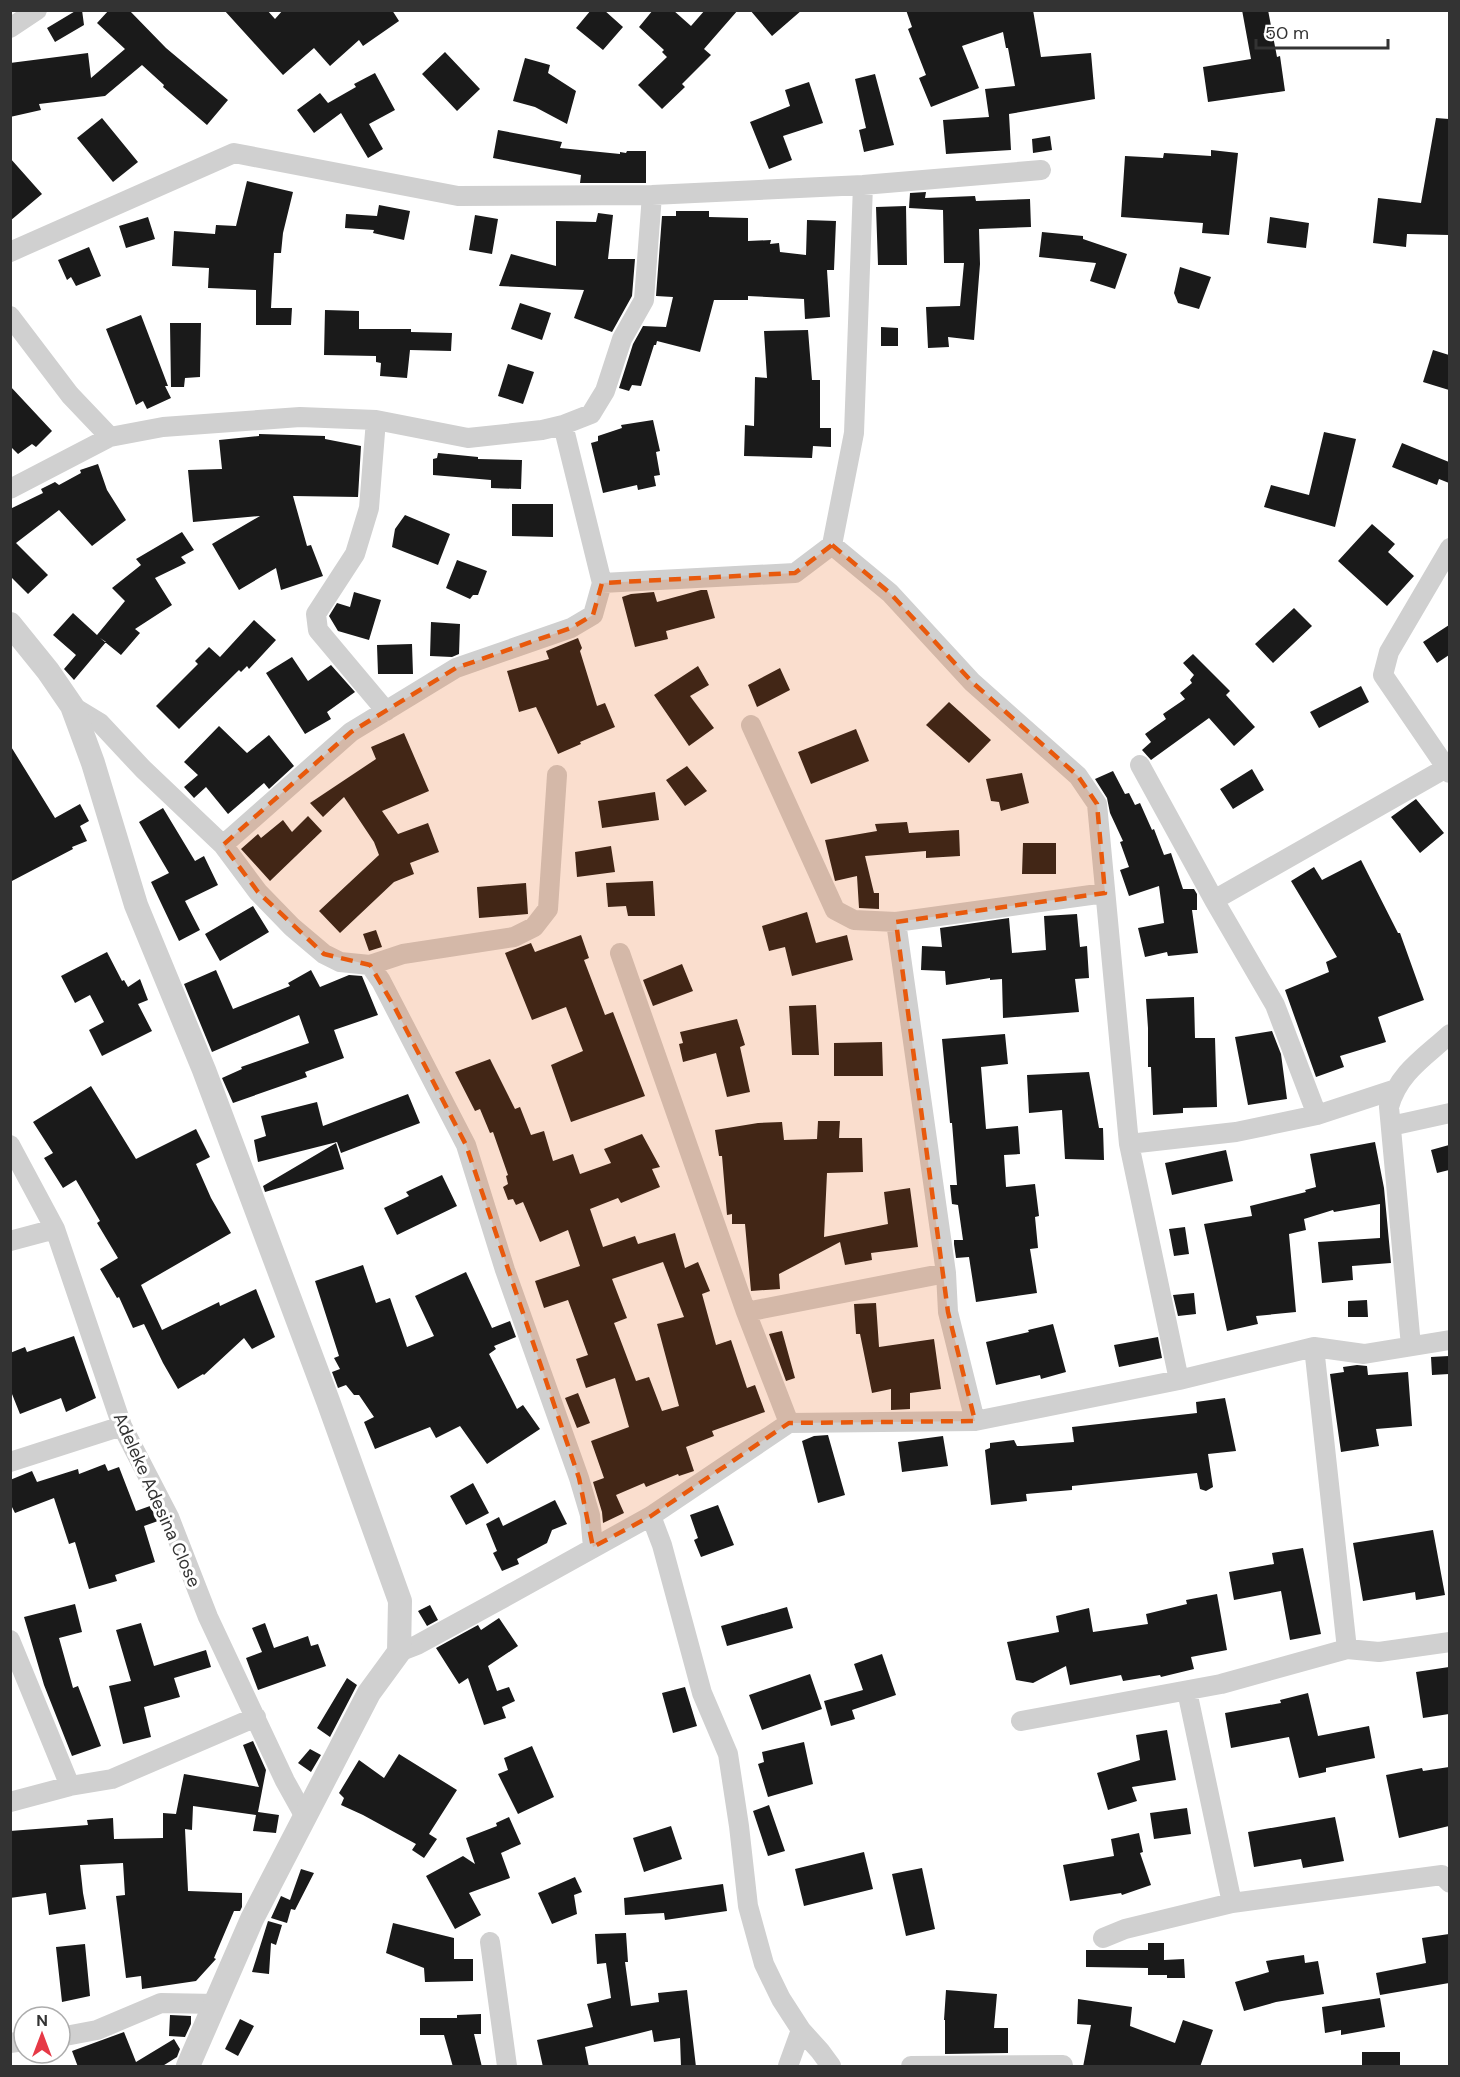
<svg xmlns="http://www.w3.org/2000/svg" width="1460" height="2077" viewBox="0 0 1460 2077" font-family="'DM Sans',sans-serif">
  <style>
    .building { fill: #1a1a1a; fill-rule: evenodd }
    .lines { fill: none; stroke-linecap: round; stroke-linejoin: round }
    .minor { stroke: #d0d0d0; stroke-width: 20 }
    .tertiary { stroke: #d0d0d0; stroke-width: 24 }
    .marked { fill: #e8590c; fill-opacity: 0.2; stroke: #e8590c; stroke-width: 4.5; stroke-dasharray: 12 8; stroke-linejoin: round }
    .labels { text-anchor: middle; stroke-width: 6; stroke-linejoin: round; paint-order: stroke }
    .street-label { font-size: 18px; fill: #333; stroke: #fff }
  </style>
  <rect width="100%" height="100%" fill="#fff"/>
  <path class="building" d="M77 10H82L84 25 55 42 47 28Z
    M109 10H129L166 48 228 100 207 125 163 87 164 85 142 65 105 96 39 104 41 110 10 117V63L88 53 91 78 125 49 97 23Z
    M224 10H267L275 19 283 10H392L399 21 363 46 359 40 330 66 314 48 283 75Z
    M591 10H604L623 27 603 50 576 28Z
    M653 10H673L691 26 705 10H738L704 49 711 55 682 84 685 87 662 109 638 85 667 57 662 52 664 50 639 27Z
    M750 10H802L772 36Z
    M906 10H1033L1041 57 1091 53 1095 99 1009 114 1011 150 946 154 943 120 989 117 985 89 1015 86 1008 48H1006L1003 32 962 46 979 88 931 107 919 78 926 75 908 29 912 27Z
    M1242 10H1268L1277 57 1280 56 1285 91 1208 102 1203 67 1251 59Z
    M445 52 480 89 457 111 422 74Z
    M525 58 550 65 548 73 576 91 567 124 535 107 513 101Z
    M375 73 395 110 369 124 383 149 368 158 341 113 314 133 297 110 320 93 328 103 356 87 354 84Z
    M875 74 894 145 864 152 859 130 866 128 855 79Z
    M809 82 823 123 783 136 792 160 769 169 750 122 790 106 785 90Z
    M102 118 138 162 113 182 77 138Z
    M1436 118 1449 119V235L1407 234 1406 247 1373 243 1378 198 1421 203Z
    M498 130 562 142 560 148 620 154V152L626 153 627 151H646V183H580L581 175 493 158Z
    M1050 136 1052 150 1033 153 1032 139Z
    M1211 150 1238 153 1229 235 1202 233 1203 223 1121 217 1125 156 1163 158 1164 153 1211 156Z
    M10 158 42 194 10 221Z
    M247 181 293 192 283 233 281 253H274L271 308H292L291 325H256V290L208 288 209 268 172 266 174 231 215 234 216 225 236 226Z
    M926 192 925 198 975 196 976 201 1030 199 1031 227 979 229 980 264 974 340 948 337 949 347 928 348 926 307 960 306 964 263H944L943 210 909 208 910 193Z
    M379 205 410 211 404 240 373 233 374 230 345 228 346 214 377 216Z
    M906 206 907 265H878L876 207Z
    M676 211H709V217L748 218V241L771 240 770 244 779 243 780 252 806 255 807 220 836 221 834 270H827L830 317 805 319 804 299 748 296V300H714L700 352 657 341 656 345H654L641 386 632 385 629 391 619 388 633 344 643 326 666 327 673 297 656 296 662 216H676Z
    M598 213 613 215 608 259H635L632 296 612 332 574 318 584 290 499 286 511 254 556 266V221L596 222Z
    M475 215 498 219 492 254 469 250Z
    M148 217 155 239 126 248 119 226Z
    M1270 217 1309 223 1306 248 1267 243Z
    M1042 232 1083 236V239L1127 254 1115 289 1090 281 1096 263 1039 257Z
    M89 247 101 276 76 286 71 277 67 280 58 260Z
    M1180 267 1211 277 1199 309 1178 303 1174 293Z
    M520 303 551 313 542 340 511 329Z
    M325 310 359 311V329H411V332L452 333 451 351 410 350 407 378 380 376 381 363 376 362V356L324 355Z
    M141 315 168 386H165L171 398 147 409 143 401 136 405 106 329Z
    M170 323H201L200 377 185 378 184 387H171Z
    M881 327 898 328V346H881Z
    M808 330 812 380H820V428H831V447L813 446 812 458 744 456 745 425 754 426 755 377 767 378 764 331Z
    M1433 350 1449 355V390L1423 382Z
    M508 364 534 372 523 404 498 396Z
    M10 386 52 431 36 447 32 444 18 454 10 446Z
    M653 420 660 451 656 452 660 475 654 476 656 486 638 490 637 485 603 493 591 443 598 441V436L622 428 621 425Z
    M1324 432 1356 439 1335 527 1264 507 1271 485 1309 495Z
    M259 434 325 436V439L361 446 358 497 293 496 307 546 311 545 323 576 281 590 276 568 239 590 212 544 260 516 193 522 188 470 222 469 219 440 259 436Z
    M1402 443 1449 462V483L1439 479 1437 485 1392 467Z
    M438 453 478 457V459L522 460 521 489 491 488V480L433 475V459L437 458Z
    M98 464 107 490 126 520 92 546 59 510 16 543 48 575 28 594 10 576V509L43 493 41 489 55 482 59 485 81 473 80 470Z
    M512 504H553V537L512 536Z
    M405 515 450 534 438 565 392 547 395 529Z
    M1372 524 1395 544 1388 552 1414 576 1387 606 1338 561Z
    M182 532 194 550 181 557 186 563 155 578 172 605 135 629 140 633 121 655 100 638 106 642 74 680 64 669 76 655 53 635 73 613 97 635 125 601 112 588 141 565 136 559Z
    M457 560 487 571 478 595H473L470 599 446 588Z
    M701 590H707L715 618 666 631 668 639 635 647 622 597 631 594 654 592 657 602Z
    M354 592 381 600 369 640 338 631 329 616 337 603 350 607Z
    M1294 608 1312 626 1273 663 1255 644Z
    M254 620 276 640 249 669 247 666 241 672 239 670 179 729 156 706 198 664 195 661 209 647 220 657Z
    M431 622 460 624 459 654 452 657 430 656Z
    M1449 625V655L1437 663 1423 642Z
    M578 638 582 648 580 651 597 706 605 703 615 727 580 742 581 744 558 754 536 707 519 712 507 671 549 659 546 651Z
    M412 644 413 674H378L377 645Z
    M1193 654 1230 691 1226 695 1255 727 1234 746 1209 718 1151 760 1142 750 1151 742 1145 734 1166 719 1163 714 1185 699 1180 693 1192 683 1190 680 1194 675 1183 663Z
    M292 657 308 681 331 665 355 692 327 712 331 719 305 734 266 673Z
    M698 666 709 685 690 696 714 728 689 746 654 695Z
    M780 668 790 690 757 707 748 685Z
    M1361 686 1369 702 1319 728 1310 712Z
    M949 702 991 740 969 763 926 725Z
    M219 726 247 753 269 735 294 766 269 789 264 783 228 814 206 787 194 798 184 787 198 775 184 762Z
    M856 729 869 761 811 784 798 752Z
    M404 733 429 791 382 811 398 834 428 823 439 852 410 863 414 874 394 882 340 933 319 911 379 855 374 842 344 797 323 817 310 803 376 759 371 747Z
    M10 745 55 818 80 804 89 821 80 826 87 841 72 847 73 849 10 882Z
    M687 766 707 791 685 806 666 780Z
    M1252 769 1264 790 1233 809 1220 789Z
    M1113 771 1125 794 1129 793 1135 805 1140 803 1152 830 1154 829 1164 855 1171 853 1183 889H1194L1197 894V910H1192L1198 953 1168 956 1167 952 1145 957 1138 928 1164 923 1159 886 1129 896 1120 870 1129 867 1120 842 1123 841 1110 813 1107 798 1095 779Z
    M1022 773 1029 803 1001 811 999 802 991 801 986 779Z
    M655 792 659 820 602 828 598 801Z
    M1416 799 1444 833 1420 853 1391 817Z
    M163 808 195 861 204 856 218 885 185 901 200 930 179 941 151 882 169 873 139 822Z
    M308 816 322 831 270 881 241 849 258 834 261 838 283 820 292 832Z
    M907 822 909 833 959 830 960 856 926 858V851L865 856 874 893H879V909L859 908 857 876 835 881 825 840 877 831 875 824Z
    M1023 843H1056V874H1022Z
    M611 846 615 872 577 877 575 852Z
    M1361 860 1398 933H1400L1424 1000 1378 1017 1386 1042 1340 1056 1344 1067 1316 1077 1285 990 1329 972 1326 962 1337 957 1291 881 1314 867 1322 880Z
    M653 881 655 916H628L626 906 608 907 606 883Z
    M526 883 528 914 479 918 477 887Z
    M253 906 269 932 220 961 205 934Z
    M807 912 816 943 847 935 853 960 792 976 785 947 769 951 762 926Z
    M1077 914 1080 947 1087 946 1089 978 1075 979 1079 1012 1003 1018 1002 979 990 980V978L946 985 945 971 921 970 922 946 942 947 940 928 1009 918 1012 953 1046 950 1044 916Z
    M376 930 382 947 369 951 363 934Z
    M581 935 589 958 584 960 605 1015 613 1012 645 1096 571 1122 551 1065 583 1051 566 1007 532 1020 505 953 531 943 535 952Z
    M107 952 122 981 124 980 128 987 140 979 148 1000 138 1004 152 1031 102 1056 89 1030 104 1022 90 995 75 1003 61 976Z
    M682 964 693 991 653 1006 643 980Z
    M216 970 233 1009 290 986 288 983 311 970 320 987 349 975 362 976 378 1015 334 1030 344 1058 305 1072 307 1077 233 1103 222 1078 242 1069 241 1067 309 1043 299 1015 212 1052 184 984Z
    M1194 997 1195 1038H1215L1217 1107 1183 1108V1113L1153 1115 1151 1067H1148V1028L1146 999Z
    M816 1005 819 1055H792L789 1006Z
    M737 1019 745 1045 740 1047 750 1092 727 1097 716 1053 683 1062 679 1044 683 1043 680 1032Z
    M1272 1031 1281 1054 1287 1099 1248 1105 1235 1037Z
    M1005 1034 1008 1064 981 1067 986 1129 1018 1126 1020 1154 1004 1155 1006 1187 1035 1184 1039 1216 1035 1217 1038 1248 1030 1249 1037 1293 976 1302 969 1257 956 1258 954 1244V1240H963L958 1205 952 1204 950 1185H957L952 1123H950L942 1039Z
    M882 1042 883 1076H834V1043Z
    M490 1059 515 1109 520 1107 531 1135 544 1131 553 1161 573 1154 580 1174 611 1163 604 1149 642 1134 660 1167 652 1169 660 1187 621 1203 618 1198 590 1209 603 1247 635 1236 638 1244 675 1233 685 1268 698 1262 710 1291 702 1294 716 1345 731 1340 747 1388 755 1385 765 1412 712 1431 714 1436 686 1447 694 1471 679 1476 678 1474 646 1487 644 1483 616 1495 624 1513 603 1523 602 1512 593 1482 604 1478 591 1441 629 1427 615 1378 586 1388 576 1359 588 1355 568 1300 544 1308 535 1281 580 1266 568 1230 540 1242 523 1202 516 1205 513 1199 508 1200 503 1187 508 1184 506 1176 508 1175 493 1132 490 1133 480 1109 475 1111 455 1072ZM663 1262 684 1317 657 1324 679 1406 662 1411 649 1377 636 1381 614 1323 627 1318 612 1279Z
    M1089 1072 1099 1128H1103L1104 1160 1065 1159 1062 1110 1029 1113 1027 1075Z
    M91 1086 136 1159 196 1129 210 1157 196 1164 211 1198 231 1233 141 1285 162 1330 219 1302 220 1306 256 1289 275 1337 252 1349 244 1338 204 1375 203 1374 178 1389 163 1363 144 1324 133 1328 119 1297 117 1298 100 1269 118 1258 97 1223 100 1221 76 1180 63 1188 44 1158 53 1153 33 1122Z
    M408 1094 420 1123 341 1153 337 1142 258 1162 254 1140 266 1136 261 1116 317 1102 323 1126Z
    M818 1121H840L839 1138H862L863 1172 827 1173 824 1237 888 1224 884 1192 910 1188 918 1247 871 1253 872 1260 845 1265 840 1242 779 1274 780 1289 751 1291 745 1224H732V1214L727 1215 722 1156H719L715 1130 758 1123 782 1122 784 1140 817 1139Z
    M1375 1142 1384 1188 1391 1263 1352 1266 1353 1280 1322 1283 1318 1242 1380 1238V1204L1334 1212 1333 1210 1304 1219 1306 1230 1289 1234 1296 1312 1256 1316 1258 1324 1227 1331 1204 1224 1252 1216 1250 1206 1306 1192 1305 1190 1316 1187 1310 1154Z
    M336 1143 344 1169 265 1192 263 1186Z
    M1449 1145V1170L1437 1173 1431 1150Z
    M1226 1150 1233 1181 1172 1195 1165 1163Z
    M442 1175 457 1206 397 1235 384 1208 409 1196 406 1192Z
    M1185 1227 1189 1254 1174 1256 1169 1229Z
    M363 1265 376 1303 390 1298 407 1347 434 1336 415 1296 466 1272 492 1328 510 1321 516 1337 494 1346 496 1349 489 1354 517 1409 523 1405 540 1429 487 1464 460 1426 436 1438 430 1427 375 1449 364 1422 374 1417 359 1395H354L346 1385 338 1388 332 1372 340 1369 334 1358 339 1356 315 1281Z
    M1194 1293 1196 1314 1178 1316 1173 1295Z
    M1367 1300 1368 1317H1348V1301Z
    M876 1303 879 1347 934 1339 941 1389 910 1393V1409L891 1410V1389L872 1393 860 1334H856L854 1304Z
    M1053 1324 1066 1372 1041 1379 1040 1375 996 1385 986 1342 1029 1332 1028 1330Z
    M782 1331 795 1378 786 1381 769 1334Z
    M74 1336 96 1398 66 1412 61 1398 20 1414 10 1389V1353L25 1347 27 1352Z
    M1158 1337 1162 1358 1119 1367 1114 1345Z
    M1449 1356V1374L1432 1375 1431 1357Z
    M1357 1365 1367 1366 1368 1375 1408 1372 1412 1426 1376 1429 1379 1446 1341 1452 1330 1374 1344 1372 1343 1367Z
    M578 1393 590 1423 577 1428 565 1398Z
    M1225 1398 1236 1451 1208 1454 1213 1487 1206 1491 1200 1489 1197 1473 1072 1486V1490L1026 1494 1027 1501 991 1505 985 1450 990 1448V1443L1014 1440 1017 1446H1022L1074 1442 1072 1427 1197 1413 1196 1402Z
    M828 1435 845 1495 818 1503 802 1441 814 1436Z
    M943 1436 948 1466 902 1472 898 1442Z
    M105 1464 108 1471 119 1467 136 1511 150 1506 158 1521 144 1526 155 1562 115 1575 117 1581 89 1589 75 1542 69 1544 54 1498 15 1513 10 1503V1480L32 1471 37 1482 78 1469 79 1474Z
    M473 1483 489 1513 466 1525 450 1496Z
    M555 1500 567 1524 552 1530 547 1543 517 1559 519 1564 502 1571 493 1553 497 1551 486 1524 499 1517 503 1526Z
    M718 1505 734 1545 701 1557 694 1540 698 1538 690 1515Z
    M1433 1530 1445 1595 1416 1600 1415 1592 1363 1601 1353 1543Z
    M1303 1548 1321 1634 1290 1640 1281 1591 1234 1600 1229 1572 1274 1564 1272 1553Z
    M1217 1594 1227 1650 1191 1657 1194 1669 1161 1677 1160 1675 1123 1681 1121 1675 1070 1685 1066 1666 1033 1683 1016 1680 1007 1642 1059 1632 1056 1616 1089 1608 1093 1632 1148 1624 1146 1614 1187 1604 1186 1600Z
    M75 1604 82 1632 59 1638 73 1688 78 1686 101 1746 72 1756 44 1685 24 1617Z
    M430 1605 438 1620 427 1626 418 1611Z
    M787 1607 793 1628 727 1646 721 1626Z
    M499 1618 518 1646 488 1666 497 1691 509 1687 515 1701 502 1707 506 1718 484 1725 468 1678 459 1684 436 1648 478 1625 481 1630Z
    M141 1623 154 1666 206 1650 211 1667 174 1678 180 1697 144 1707 151 1737 123 1744 109 1686 131 1681 116 1630Z
    M265 1623 274 1648 308 1636 311 1646 318 1644 326 1666 258 1690 246 1658 262 1652 252 1628Z
    M882 1654 896 1695 852 1710 855 1719 831 1726 824 1701 863 1690 854 1664Z
    M1449 1667V1714L1423 1718 1416 1672Z
    M810 1674 822 1709 762 1730 749 1695Z
    M347 1678 357 1685 330 1737 317 1728Z
    M685 1687 697 1726 673 1733 662 1693Z
    M1308 1693 1318 1736 1369 1726 1375 1758 1326 1768V1772L1299 1778 1289 1737 1231 1748 1225 1713 1281 1703 1280 1700Z
    M1167 1730 1176 1780 1132 1787 1137 1801 1108 1810 1097 1773 1140 1760 1136 1735Z
    M253 1741 266 1770 258 1812 279 1815 276 1833 253 1831 256 1815 193 1806 192 1830 185 1829 188 1891 242 1893V1907L240 1911H234L214 1958 216 1959 196 1981 142 1989 141 1976 126 1978 116 1896 125 1895 123 1863 80 1865 83 1893 86 1909 49 1915 46 1893 10 1898V1831L88 1825 87 1820 113 1818 114 1839 163 1838V1813L176 1814 184 1774 259 1787 243 1745Z
    M804 1742 813 1784 768 1797 758 1764 764 1762 762 1752Z
    M532 1746 554 1797 518 1814 498 1774 508 1770 504 1758Z
    M310 1749 321 1755 311 1772 298 1763Z
    M399 1754 457 1790 429 1834 437 1839 424 1858 412 1850 416 1844 363 1815 341 1805 344 1798 339 1793 359 1760 384 1778Z
    M1449 1767V1826L1399 1838 1386 1775 1422 1768 1423 1771Z
    M769 1805 785 1851 768 1856 753 1811Z
    M1187 1808 1191 1834 1154 1839 1150 1813Z
    M509 1817 521 1844 501 1853 510 1878 469 1893 481 1915 455 1929 426 1876 463 1856 475 1864 466 1838 497 1826 496 1823Z
    M1335 1817 1344 1861 1303 1868 1301 1859 1254 1867 1248 1832Z
    M671 1826 682 1859 644 1872 633 1838Z
    M1139 1833 1143 1852 1140 1853 1151 1885 1122 1895 1121 1893 1070 1901 1063 1865 1114 1856 1111 1839Z
    M864 1852 873 1889 804 1906 795 1869Z
    M922 1868 935 1929 906 1936 892 1874Z
    M301 1869 314 1873 295 1910 291 1909 287 1923 271 1918 281 1896 290 1900Z
    M575 1877 582 1892 574 1895 577 1914 552 1924 538 1893Z
    M723 1884 727 1911 665 1920 664 1913 625 1915 624 1898Z
    M268 1921 282 1925 276 1945 271 1943 269 1974 252 1972Z
    M393 1923 454 1938V1959H473V1981L425 1982 424 1968 386 1953Z
    M626 1933 628 1962H625L631 2006 659 2002 658 1993 687 1990 696 2067H681L680 2038 654 2042 652 2030 585 2047 589 2067H543L537 2040 593 2027 587 2004 611 1998 606 1963 597 1964 595 1934Z
    M1449 1934V1983L1380 1995 1376 1973 1426 1963 1422 1938Z
    M1148 1943H1164V1960L1184 1959 1185 1978H1167V1975H1148V1968L1086 1967V1950H1148Z
    M85 1944 90 1996 62 2002 56 1947Z
    M1304 1955 1305 1963 1318 1961 1324 1994 1276 2002 1244 2011 1235 1982 1269 1972 1266 1961Z
    M946 1990 997 1994 994 2028H1008V2053L945 2054V2020H944Z
    M1380 1998 1385 2027 1341 2035V2030L1325 2033 1322 2007Z
    M1078 1999 1132 2007 1130 2026 1175 2043 1183 2020 1213 2030 1200 2067H1083L1091 2025 1077 2024Z
    M481 2014V2034H474L482 2067H453L444 2035H420V2018H457V2015Z
    M170 2015 191 2016V2024L185 2037 169 2036Z
    M240 2019 254 2026 238 2056 225 2049Z
    M124 2032 136 2062 174 2039 180 2049 177 2057 161 2067H78L72 2051Z
    M1362 2052H1400V2067H1362Z"/>
  <g class="lines">
    <path class="minor" d="M10 28 37 10
      M10 252 234 153 458 196 652 195 863 185 1041 170
      M10 316 70 395 110 437
      M376 420 369 508 355 554 316 614 318 630 386 711
      M10 489 110 437 163 427 300 417 376 420 468 438 542 430 563 425 591 414 605 391 622 339 644 300 652 195
      M832 545 890 593 972 682 1078 776 1097 804 1129 1144 1179 1380
      M1450 548 1389 652 1383 675 1450 773
      M602 583 795 573 832 545 854 433 863 185
      M72 706 100 723 143 769 223 845 258 892 292 927 324 954 340 962 370 965 381 981 466 1145 505 1270 579 1478 590 1515 593 1547
      M751 725 835 910 854 920 896 922 1105 893
      M1140 765 1214 900 1275 1005 1317 1115
      M223 845 351 732 456 668 571 628 593 615 602 583 563 425
      M1214 900 1446 768
      M896 922 946 1273 948 1312 975 1421
      M620 953 746 1312 789 1423
      M370 965 403 954 514 937 534 927 548 909 557 775
      M1391 1126 1450 1113
      M1129 1144 1236 1132 1317 1115 1393 1090
      M10 1145 55 1229 122 1426 169 1517 208 1617 285 1781 305 1817
      M10 1241 55 1229
      M746 1312 946 1273
      M1411 1346 1389 1107C1398 1073 1425 1057 1450 1034
      M1314 1347 1347 1649
      M10 1462 122 1426
      M651 1516 662 1545 702 1693 728 1754 739 1826 748 1906 764 1964 781 1999 801 2030 820 2051 831 2066
      M10 1640 70 1786
      M399 1652 417 1645 496 1602 651 1516 789 1423 975 1421 1179 1380 1314 1347 1364 1354 1450 1340
      M1187 1691 1232 1903
      M1021 1721 1221 1684 1347 1649 1379 1652 1450 1642
      M10 1802 70 1786 112 1779 256 1717
      M1103 1938 1125 1929 1232 1903 1442 1875 1450 1883
      M490 1942 507 2066
      M60 2037 97 2030 161 2003 216 2004
      M10 2043 24 2041
      M788 2066 801 2030
      M911 2066 1063 2065"/>
    <path class="tertiary" d="M10 624 48 671 72 706 93 763 136 905 204 1070 328 1401 400 1601 399 1652 369 1693 252 1919 188 2066"/>
  </g>
  <path class="marked" d="M832 545 890 593 972 682 1078 776 1097 804 1105 893 896 922 948 1312 975 1421 789 1423 651 1516 593 1547 579 1478 466 1145 394 1006 370 965 324 954 258 892 223 845 351 732 456 668 571 628 593 615 602 583 795 573Z"/>
  <g class="labels">
    <g class="street-label">
      <text transform="translate(157 1500) rotate(66)" y="6">Adeleke Adesina Close</text>
    </g>
  </g>
  <rect width="1460" height="2077" fill="none" stroke="#333333" stroke-width="24"/>
  <g transform="translate(42 2035)"><circle r="28" fill="#ffffff" stroke="#adadad" stroke-width="1.5"/>
  <path d="M0-4.5L10 22L0 15L-10 22Z" fill="#e63946"/>
  <text y="-9" font-size="16" font-weight="bold" text-anchor="middle" fill="#333333">N</text>
  </g>
  <path d="M1256 39v9h132v-9" fill="none" stroke="#333333" stroke-width="3"/>
  <text x="1265" y="39" font-size="18" fill="#333333" stroke="#ffffff" stroke-width="4.5" paint-order="stroke">50 m</text>
</svg>
